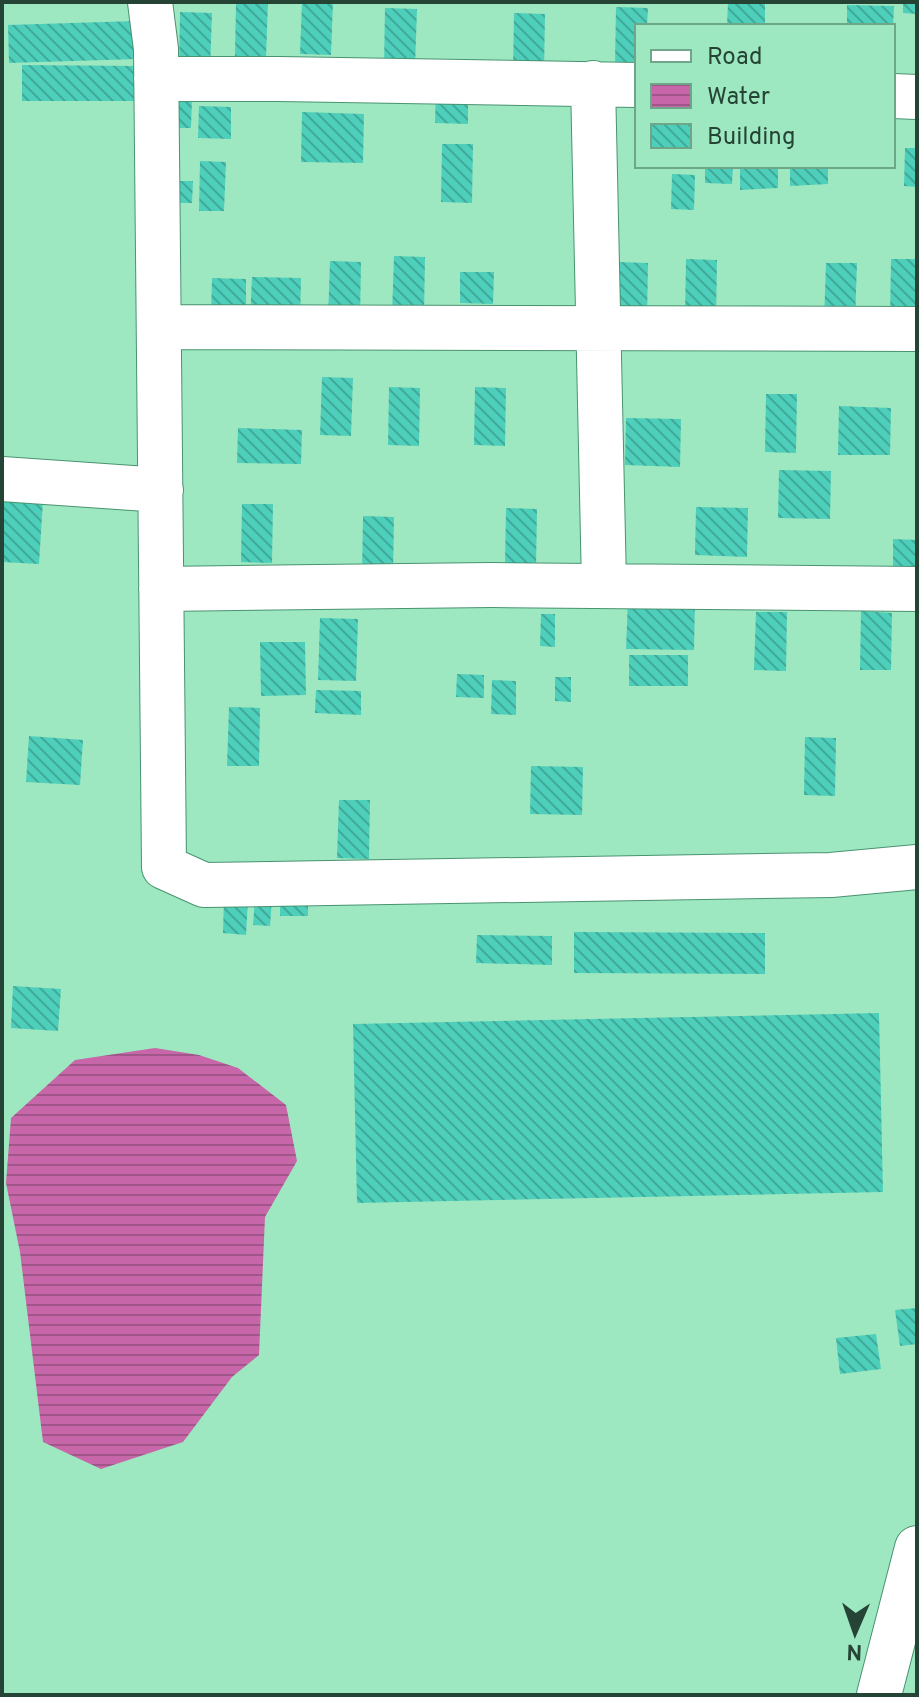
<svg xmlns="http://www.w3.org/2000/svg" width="919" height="1697" viewBox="0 0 919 1697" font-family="Overpass,sans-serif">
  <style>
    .water { fill: url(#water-rules) }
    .building { fill: url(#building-back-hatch) }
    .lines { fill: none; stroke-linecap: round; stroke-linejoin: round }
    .minor-casing { stroke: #499370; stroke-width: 46 }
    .minor { stroke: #fff; stroke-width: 44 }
  </style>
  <defs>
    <pattern id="water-rules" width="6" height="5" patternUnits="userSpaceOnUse" patternTransform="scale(2)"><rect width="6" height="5" fill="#c766a8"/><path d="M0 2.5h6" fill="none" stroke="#a1568a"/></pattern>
    <pattern id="building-back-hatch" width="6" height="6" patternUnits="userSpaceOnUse" patternTransform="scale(2)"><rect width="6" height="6" fill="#4dcfbb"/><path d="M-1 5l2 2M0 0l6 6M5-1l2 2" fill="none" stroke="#40aa99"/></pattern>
  </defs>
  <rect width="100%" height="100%" fill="#9de8c1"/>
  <path class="water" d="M155 1048 199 1055 238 1068 286 1105 297 1161 265 1217 259 1355 232 1377 183 1442 101 1469 43 1442 20 1252 6 1183 11 1118 75 1060Z"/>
  <path class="building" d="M236 2H268L266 58 235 57Z
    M302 2H333L331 55 300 54Z
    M728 2H765V26H727Z
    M903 2H917V14L903 13Z
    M847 5 894 6 893 26H847Z
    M616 7 648 8 647 26H637V66L615 65Z
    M385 8 417 9 415 67 384 66Z
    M180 12 212 13 210 71 179 70Z
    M514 13 545 14 544 72 513 71Z
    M136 21 137 59 9 63 8 25Z
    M22 65 139 66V101H22Z
    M436 91H468V124L435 123Z
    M174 98H192L191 128H173Z
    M199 106 231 107V139L198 138Z
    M302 112 364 114 363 163 301 162Z
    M442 144H473L472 203 441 202Z
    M905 148H917V187L904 186Z
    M200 161 226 162 224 211H199Z
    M705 166H733L732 184 705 183Z
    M740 166H778V188L740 190Z
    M790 166H828V184L790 186Z
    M672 174 695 175 694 210 671 209Z
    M177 181H193L192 203H176Z
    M394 256 425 257 424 315 392 314Z
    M686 259 717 260 716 318 685 317Z
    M891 259H917V318L890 317Z
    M330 261 361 262 360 320H328Z
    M617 262 648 263 647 321H616Z
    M826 263H857L855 322 824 321Z
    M460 272H494L493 304 460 303Z
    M252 277 301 278 300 323 250 322Z
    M212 278 246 279V315L211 314Z
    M322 377 353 378 351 436 320 435Z
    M389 387 420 388 419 446 388 445Z
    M475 387 506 388 505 446 474 445Z
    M766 394H797L796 453 765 452Z
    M839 406 891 408 890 455H838Z
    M626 418 681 419 680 467 625 465Z
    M238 428 302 430 301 464 237 463Z
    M779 470 831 471 830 519 778 518Z
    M3 498 43 501 39 564 2 562Z
    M242 504H273L272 563 241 562Z
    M696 507 748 508 747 557 695 555Z
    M506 508 537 509 536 567 505 566Z
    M363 516 394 517 393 575H362Z
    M893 539 917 540V567L893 566Z
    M628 598 695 600 694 650 626 649Z
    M861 611 892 613 891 670H860Z
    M756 612H787L786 671 754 670Z
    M541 614H555V647L540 646Z
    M320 618 358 619 356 681 318 680Z
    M260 642H305L306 695 261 696Z
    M629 655H688V686H629Z
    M457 674 484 675V698L456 697Z
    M555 677H571V702L555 701Z
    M492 680 516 681V715L491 714Z
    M316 690 361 691V715L315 713Z
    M229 707 260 708 259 766H227Z
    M29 736 83 740 80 785 26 782Z
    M805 737 836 738 835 796 804 795Z
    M531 766 583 767 582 815 530 814Z
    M339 800H370L369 859 337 858Z
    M224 897 248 899 246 935 223 933Z
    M255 898 272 899 270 926 253 925Z
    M280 898H308V916H280Z
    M574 932 765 933V974L574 973Z
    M477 935 552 936V965L476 963Z
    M13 986 61 989 58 1031 11 1028Z
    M879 1013 883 1192 357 1203 353 1024Z
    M917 1308V1344L900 1346 895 1310Z
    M876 1334 881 1369 840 1374 836 1338Z"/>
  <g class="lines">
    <defs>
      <path id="minor" d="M150 2 156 49 164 867 204 885 831 875 917 867
        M156 79H279L637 85
        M593 83 604 585
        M893 96 917 97
        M159 327 917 329
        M2 479 161 490
        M161 589 491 585 917 589
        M879 1695 917 1548"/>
    </defs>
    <use href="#minor" class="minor-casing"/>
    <use href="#minor" class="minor"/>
  </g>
  <rect width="919" height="1697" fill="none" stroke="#254435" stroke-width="8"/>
  <rect x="635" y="24" width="260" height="144" fill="#9de8c1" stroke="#6da689" stroke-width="2"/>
  <rect x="651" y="50" width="40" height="12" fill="#ffffff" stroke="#6da689" stroke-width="2"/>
  <text x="707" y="64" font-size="24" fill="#254435">Road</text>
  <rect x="651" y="84" width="40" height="24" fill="url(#water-rules)" stroke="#6da689" stroke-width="2"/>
  <text x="707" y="104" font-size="24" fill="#254435">Water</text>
  <rect x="651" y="124" width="40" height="24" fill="url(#building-back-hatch)" stroke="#6da689" stroke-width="2"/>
  <text x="707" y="144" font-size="24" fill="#254435">Building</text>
  <g transform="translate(855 1633) rotate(182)" stroke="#9de8c1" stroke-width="6" paint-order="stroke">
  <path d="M0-6L14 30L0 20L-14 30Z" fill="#254435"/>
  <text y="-12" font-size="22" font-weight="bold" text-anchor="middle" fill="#254435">N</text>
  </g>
</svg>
